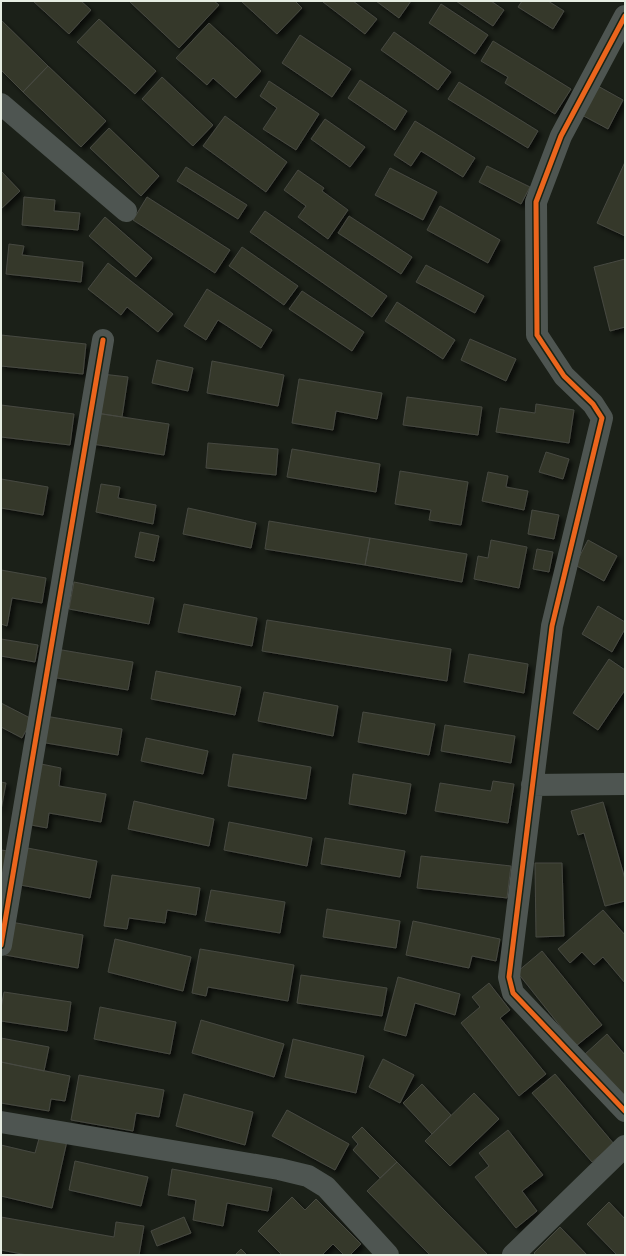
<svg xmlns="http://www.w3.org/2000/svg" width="626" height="1256" viewBox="0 0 626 1256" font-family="'PT Sans',sans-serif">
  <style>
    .building { fill: #35382c; stroke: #474941; filter: url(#shadow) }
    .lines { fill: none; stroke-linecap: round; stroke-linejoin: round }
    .street { stroke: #4e5551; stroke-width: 22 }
    .cycleway-casing { stroke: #1a2415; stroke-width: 8 }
    .cycleway { stroke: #eb651d; stroke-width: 5 }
  </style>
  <defs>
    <filter id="shadow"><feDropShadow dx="3.5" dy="3.5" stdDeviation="2" flood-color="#0009"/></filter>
  </defs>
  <rect width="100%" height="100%" fill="#1b2018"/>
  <path class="building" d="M33 1H81L91 10 69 34Z
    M129 1H214L219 5 179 48Z
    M241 1H295L302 8 277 34Z
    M324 1H353L377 19 365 34 323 2Z
    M376 1H411L399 18Z
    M456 1H491L504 10 493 26Z
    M522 1H548L564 11 553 29 518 7Z
    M441 4 488 35 475 54 429 23Z
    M99 19 156 71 135 94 77 42Z
    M1 20 48 66 23 92 1 70Z
    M209 23 261 71 236 98 213 78 207 85 176 58Z
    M394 32 451 72 438 90 381 50Z
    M300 35 351 69 332 97 282 63Z
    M493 41 571 89 555 114 505 83 508 77 481 61Z
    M48 66 106 121 81 147 23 92Z
    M162 77 213 125 193 146 142 99Z
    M360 80 407 111 395 130 348 98Z
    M269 81 319 114 296 150 263 129 277 108 260 96Z
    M459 82 538 131 528 148 448 99Z
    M596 85 623 100 608 129 580 114Z
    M225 116 287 162 266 192 203 146Z
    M325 119 365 147 350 167 311 139Z
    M415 121 475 158 463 177 421 151 411 166 394 155Z
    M109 128 159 176 141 196 90 148Z
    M625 162V236L597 223Z
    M487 166 530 187 521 204 479 182Z
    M186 167 247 205 238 219 177 181Z
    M390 168 437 192 423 220 375 195Z
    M298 170 324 188 322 191 348 210 328 239 298 217 306 206 284 190Z
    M1 171 20 191 1 209Z
    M24 197 55 200 54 211 80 213 78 230 22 225Z
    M147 197 230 250 215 273 133 220Z
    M440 206 500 240 488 263 427 230Z
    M265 211 387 296 372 317 250 232Z
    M349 216 412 257 401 274 338 233Z
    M105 217 152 258 136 277 89 236Z
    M9 244 24 246 22 255 83 262 81 282 6 274Z
    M242 247 298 286 284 305 229 266Z
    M625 259V327L610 331 594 267Z
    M108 263 173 314 158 332 127 307 121 315 88 289Z
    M426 265 484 296 475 313 416 282Z
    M207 289 272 330 261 348 218 320 206 340 184 326Z
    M302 291 364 332 352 351 289 309Z
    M397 302 455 340 443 359 385 321Z
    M1 335 86 344 83 374 1 366Z
    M470 339 516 359 506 381 461 360Z
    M157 360 193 368 188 391 152 383Z
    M212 361 284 375 278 406 207 393Z
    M102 374 128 377 122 417 96 413Z
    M299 379 382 393 377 419 336 411 333 430 292 423Z
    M407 397 482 407 478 435 403 425Z
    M536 404 574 410 569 443 496 432 500 408 535 413Z
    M1 405 74 414 70 445 1 437Z
    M96 413 169 424 164 455 92 444Z
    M208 443 278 449 276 475 206 468Z
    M292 449 380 464 376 492 287 477Z
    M546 452 569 459 563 479 539 472Z
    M400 471 468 482 461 525 429 520 431 510 395 504Z
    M488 472 508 476 506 487 528 491 524 510 482 501Z
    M1 479 48 487 43 515 1 508Z
    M101 484 120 487 118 498 156 505 153 524 96 512Z
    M188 508 256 523 251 548 183 534Z
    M532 510 559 515 554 539 528 534Z
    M269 521 370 538 365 565 265 549Z
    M140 532 159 536 154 561 135 557Z
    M370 538 467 554 462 582 365 565Z
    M491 540 527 547 519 588 474 579 478 556 488 558Z
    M588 540 617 556 604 581 575 565Z
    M537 549 553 552 549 572 533 569Z
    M1 570 46 578 42 603 12 598 7 626 1 624Z
    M74 582 154 598 149 624 69 609Z
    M184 604 257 618 252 646 178 632Z
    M598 606 625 622V629L612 652 582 634Z
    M267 620 451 649 447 681 262 651Z
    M1 639 38 645 35 662 1 656Z
    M56 649 133 662 128 690 51 677Z
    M469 654 528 664 524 693 464 682Z
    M609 659 625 670V690L598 730 573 713Z
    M156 671 241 687 235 715 151 699Z
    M264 692 338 706 333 736 258 721Z
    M1 703 32 719 22 738 1 727Z
    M363 712 435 724 429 755 358 742Z
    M45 716 122 729 118 755 40 742Z
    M445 725 515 736 511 763 441 751Z
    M146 738 208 751 203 774 141 761Z
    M233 754 311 767 306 799 228 786Z
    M36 763 61 768 59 786 106 794 101 822 49 813 47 828 26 824Z
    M353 774 411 784 406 814 349 804Z
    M493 781 514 784 508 823 435 811 440 783 491 791Z
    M1 782 6 783 1 810Z
    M134 801 214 819 209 846 128 829Z
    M603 802 625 879V901L605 906 584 833 578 835 571 811Z
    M229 822 312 838 307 866 224 850Z
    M325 838 405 851 400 877 321 864Z
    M22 847 97 861 90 898 15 884Z
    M1 850 8 851 1 892Z
    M421 856 511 866 507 898 417 888Z
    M535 863H562L564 936 536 937Z
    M112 875 200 888 196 915 167 910 165 923 129 918 127 929 104 926Z
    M211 890 285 902 280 933 205 921Z
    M327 909 400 921 396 948 323 937Z
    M603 910 625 935V983L603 957 594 965 582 952 570 963 558 949Z
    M413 921 500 939 496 961 472 956 469 968 406 955Z
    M11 922 83 935 78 968 5 955Z
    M115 939 191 957 183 991 108 972Z
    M200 949 294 965 288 1001 208 987 206 996 192 993Z
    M542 951 602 1025 576 1046 517 972Z
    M301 975 387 988 382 1016 297 1003Z
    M398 977 460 994 455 1015 415 1003 406 1036 384 1030Z
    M489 983 510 1010 500 1018 546 1074 519 1096 461 1023 480 1007 472 997Z
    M4 992 71 1002 67 1031 1 1021V1008Z
    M100 1007 176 1022 170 1054 94 1039Z
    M201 1020 284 1044 274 1077 192 1053Z
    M607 1034 625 1055V1101L584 1055Z
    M1 1038 49 1047 44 1071 1 1062Z
    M293 1039 364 1056 356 1093 285 1077Z
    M383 1059 414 1075 400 1103 369 1087Z
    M1 1062 70 1076 65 1101 51 1099 49 1111 1 1103Z
    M555 1074 614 1144 592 1162 532 1093Z
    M79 1075 164 1090 159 1117 136 1113 133 1131 71 1120Z
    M422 1084 451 1115 432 1134 403 1103Z
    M474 1093 499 1119 450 1166 425 1141Z
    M184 1094 253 1112 245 1145 176 1126Z
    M287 1110 349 1144 335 1170 272 1136Z
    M362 1127 397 1162 380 1178 353 1150 358 1144 352 1137Z
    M508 1130 543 1175 522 1191 537 1211 516 1228 475 1177 489 1166 479 1153Z
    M40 1135 67 1141 52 1208 1 1196V1145L35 1153Z
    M75 1161 148 1177 141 1206 69 1190Z
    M397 1162 488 1255H430L367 1191Z
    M172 1169 272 1188 268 1211 227 1203 223 1226 193 1220 196 1200 168 1195Z
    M292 1197 305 1210 316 1199 361 1244 350 1255H344L333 1244 322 1255H282L258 1231Z
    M609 1202 625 1219V1255H617L587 1224Z
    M1 1217 114 1237 116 1222 144 1226 139 1255H27L1 1250Z
    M184 1217 191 1233 157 1246 151 1231Z
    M560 1227 587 1255H536L534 1253Z
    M241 1249 247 1255H235Z"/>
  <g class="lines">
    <path class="street" d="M625 16 561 136 536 202 537 335 564 376 593 404 602 418 552 626 509 977 513 993 625 1111
      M1 104 126 211
      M532 785 625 784
      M1 945 103 340
      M1 1122 279 1169 308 1176 326 1187 388 1255
      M513 1255 625 1146"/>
    <defs>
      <path id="cycleway" d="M625 16 561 136 536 202 537 335 564 376 593 404 602 418 552 626 509 977 513 993 625 1111
        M1 945 103 340"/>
    </defs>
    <use href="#cycleway" class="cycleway-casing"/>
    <use href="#cycleway" class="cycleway"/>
  </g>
  <rect width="626" height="1256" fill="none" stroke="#e6ede2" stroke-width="4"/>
</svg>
